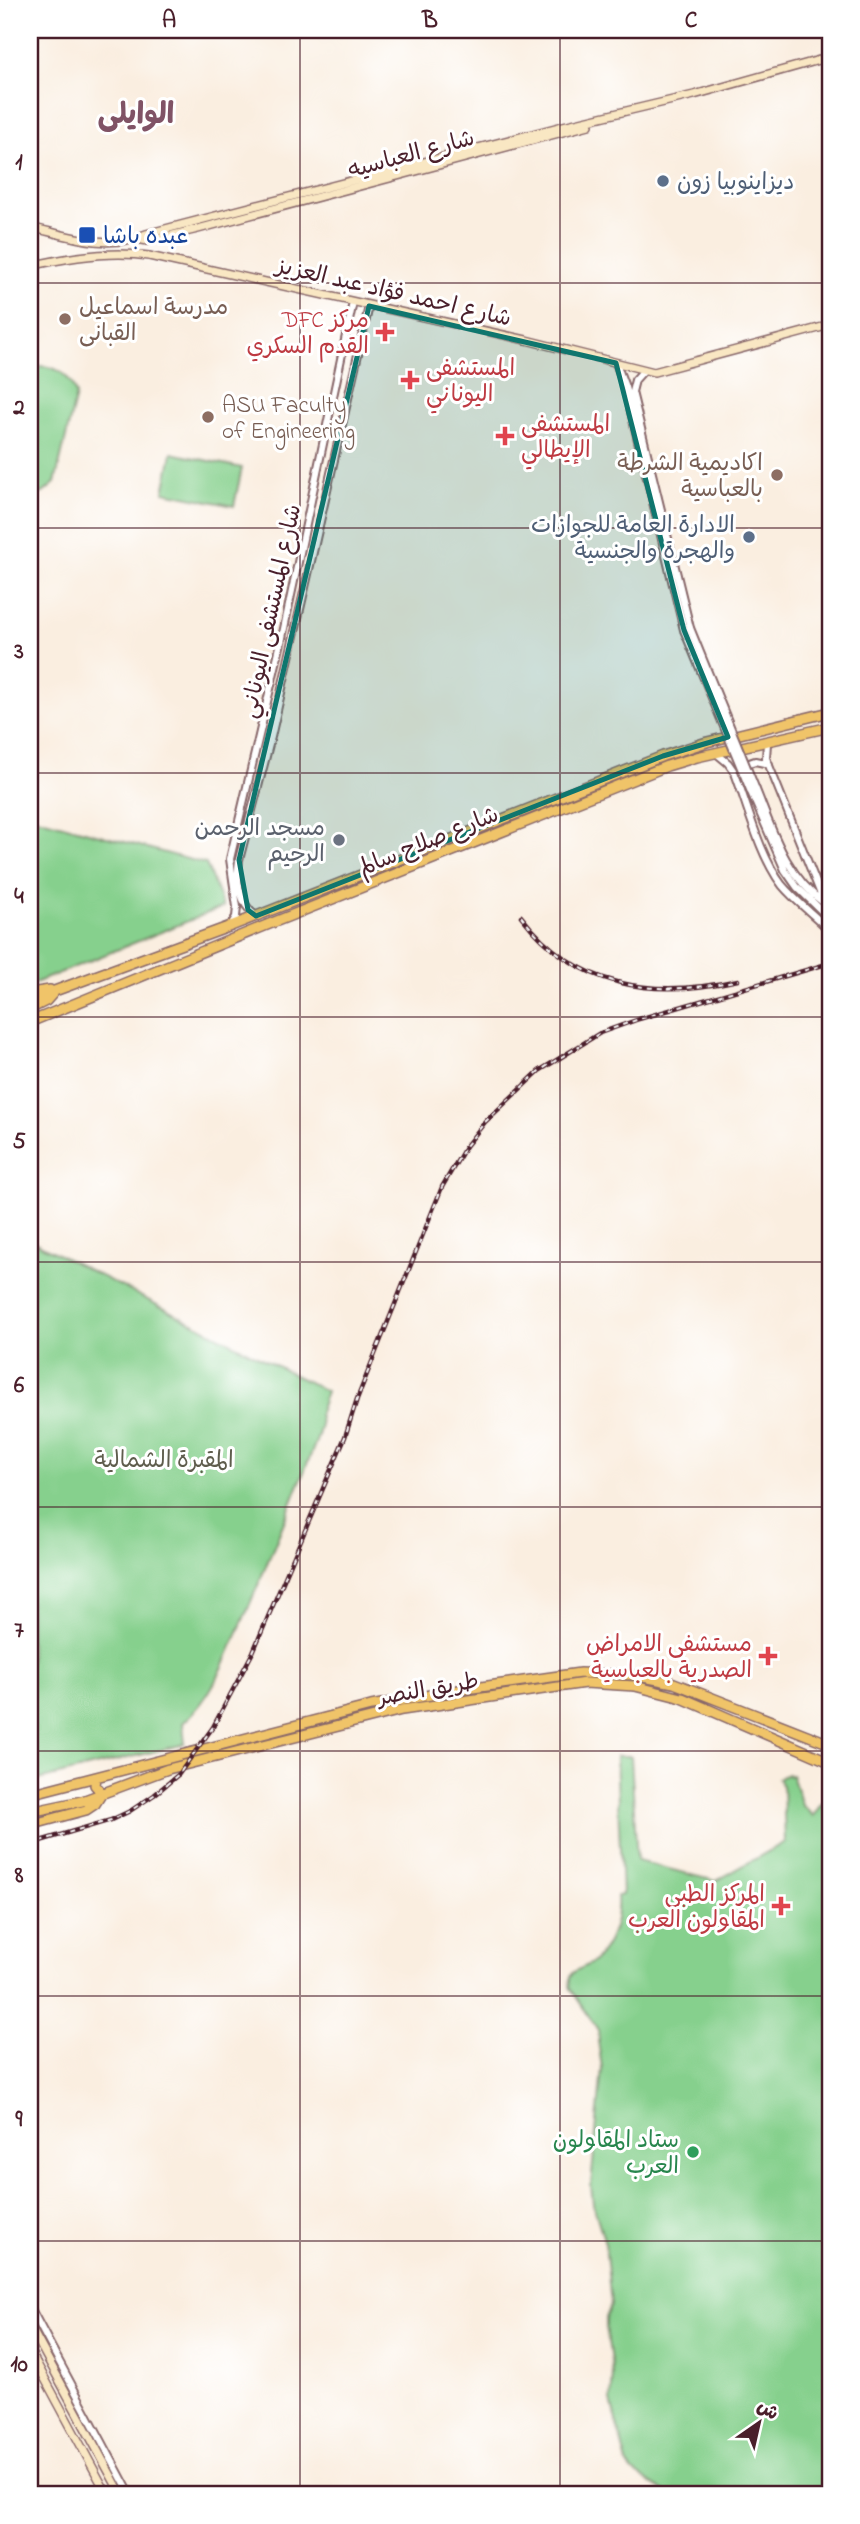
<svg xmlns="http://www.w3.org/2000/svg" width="860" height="2524" viewBox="0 0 860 2524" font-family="'Indie Flower','Playpen Sans Arabic',sans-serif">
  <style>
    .green { fill: #86d08d; stroke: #68785c; stroke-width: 2 }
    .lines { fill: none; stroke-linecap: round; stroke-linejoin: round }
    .tertiary-casing { stroke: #88676a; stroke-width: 10 }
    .secondary-casing { stroke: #88676a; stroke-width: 10 }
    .trunk-casing { stroke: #88676a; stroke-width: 12 }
    .tertiary { stroke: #fff; stroke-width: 6 }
    .secondary { stroke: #f9e7c3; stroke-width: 7 }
    .trunk { stroke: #f0c469; stroke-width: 9 }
    .rail-casing { stroke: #4a1f2b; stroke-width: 4.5 }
    .rail { stroke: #fff; stroke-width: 2; stroke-dasharray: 5; stroke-linecap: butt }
    .tertiary-bridge-casing { stroke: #88676a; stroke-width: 10; stroke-linecap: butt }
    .tertiary-bridge { stroke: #fff; stroke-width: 6 }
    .marked { fill: #0f766e; fill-opacity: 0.2; stroke: #0f766e; stroke-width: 5; stroke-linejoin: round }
    .grid { fill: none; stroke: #4a1f2b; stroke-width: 2; stroke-opacity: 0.55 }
    .service-dot { fill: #5c6f8a; stroke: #fff; stroke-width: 2.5 }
    .transit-dot { fill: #1a4fb4; stroke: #fff; stroke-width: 2.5 }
    .education-dot { fill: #8d6e63; stroke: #fff; stroke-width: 2.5 }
    .health-dot { fill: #e0444e; stroke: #fff; stroke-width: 2.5 }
    .worship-dot { fill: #6b7280; stroke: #fff; stroke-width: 2.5 }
    .leisure-dot { fill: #2e9e5b; stroke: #fff; stroke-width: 2.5 }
    .labels { text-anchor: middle; stroke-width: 6; stroke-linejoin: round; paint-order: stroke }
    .street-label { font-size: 23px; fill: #4a1f2b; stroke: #fff }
    .service-label { font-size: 23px; fill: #4e5e75; stroke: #fff; text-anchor: start }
    .transit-label { font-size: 23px; fill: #164399; stroke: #fff; text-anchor: start }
    .education-label { font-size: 23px; fill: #785e54; stroke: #fff; text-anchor: start }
    .health-label { font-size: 23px; fill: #be3a42; stroke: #fff; text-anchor: end }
    .worship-label { font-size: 23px; fill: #5b616d; stroke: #fff; text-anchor: end }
    .park-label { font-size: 23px; fill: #5f5d4d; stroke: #fff }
    .leisure-label { font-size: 23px; fill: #27864d; stroke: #fff; text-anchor: end }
    .district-label { font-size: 30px; font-weight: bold; fill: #805366; stroke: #fff }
    .neatline { fill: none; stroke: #4a1f2b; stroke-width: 2.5 }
    .grid-label { font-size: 23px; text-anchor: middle; font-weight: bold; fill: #4a1f2b }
  </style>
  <rect width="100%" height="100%" fill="#fff"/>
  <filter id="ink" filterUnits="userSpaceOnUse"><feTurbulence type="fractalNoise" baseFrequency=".0143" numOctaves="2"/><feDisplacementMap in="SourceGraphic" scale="14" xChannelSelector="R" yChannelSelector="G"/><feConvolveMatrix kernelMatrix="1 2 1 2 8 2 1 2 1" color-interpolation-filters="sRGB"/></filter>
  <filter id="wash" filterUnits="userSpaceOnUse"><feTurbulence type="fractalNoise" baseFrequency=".00686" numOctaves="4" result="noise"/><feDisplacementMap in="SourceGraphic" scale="28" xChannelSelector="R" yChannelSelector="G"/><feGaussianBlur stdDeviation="1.57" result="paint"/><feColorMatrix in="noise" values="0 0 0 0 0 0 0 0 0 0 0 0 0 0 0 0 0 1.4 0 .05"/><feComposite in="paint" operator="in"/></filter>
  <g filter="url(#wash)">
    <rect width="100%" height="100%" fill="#faeee0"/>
    <path class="green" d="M36 366C57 365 70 375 76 395L55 483 43 493 30 496V368Z
      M172 453 242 468 234 506 164 492Z
      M30 816 206 864 223 907 30 985Z
      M30 1240 326 1391 319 1413 321 1425 317 1439C294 1497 271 1556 246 1613 229 1652 216 1694 183 1723L185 1744 30 1782Z
      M616 1756H631L637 1861 716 1881 785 1842 783 1786 778 1778 788 1774 789 1776 792 1775 802 1805 813 1816 822 1803 830 1805V2494H668L632 2471 627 2463 611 2401 613 2375 606 2327V2318L611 2305 605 2243 593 2204 591 2185 602 2068 598 2041H599L598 2030 571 1989C569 1983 569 1978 573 1973 578 1968 587 1967 593 1962 611 1945 619 1920 617 1896L622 1895Z"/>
  </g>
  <g filter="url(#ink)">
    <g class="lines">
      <defs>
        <path id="tertiary" d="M616 363 625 387 684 630
          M644 370 635 380 632 392 690 628
          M767 743 766 758 830 917
          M716 753 728 763 735 773C748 808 760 856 782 885 796 902 815 915 830 931
          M741 766 755 761 769 764
          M756 790C773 832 786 876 824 903
          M751 792 785 870 797 887 830 919
          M256 916C239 904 236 879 239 860L271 737 369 306
          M231 925 236 917 237 907 230 859 282 638 353 302
          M30 2307 130 2494"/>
        <path id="secondary" d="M30 227C69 236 107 251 146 234L563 126 694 95 830 57
          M136 239 148 241 198 229 589 125
          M30 266C68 257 110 250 149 256L526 340 654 372 830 325
          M30 2326 121 2494
          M30 2351 107 2494"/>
        <path id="trunk" d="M30 993 50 990
          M30 1000 231 926 663 756 707 742 830 712
          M30 1009 46 1001 54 992
          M30 1022 267 925 667 766 697 757 830 727
          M30 1794 371 1706 452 1691 580 1673 633 1675 674 1683 830 1744
          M30 1812 82 1801 168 1769 402 1710 585 1683 635 1686 682 1698 830 1762
          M30 1825 86 1810 95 1804 102 1793 95 1785 96 1778"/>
      </defs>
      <use href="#tertiary" class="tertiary-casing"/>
      <use href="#secondary" class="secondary-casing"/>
      <use href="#trunk" class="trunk-casing"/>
      <use href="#tertiary" class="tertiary"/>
      <use href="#secondary" class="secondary"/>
      <use href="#trunk" class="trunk"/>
      <defs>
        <path id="rail" d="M521 916C577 989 654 999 738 980
          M30 1844 111 1820 130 1811 154 1795 179 1774 213 1727 253 1652 345 1437 357 1399 442 1187 466 1146 485 1122 539 1071 600 1033 639 1019 830 963"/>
      </defs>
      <use href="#rail" class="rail-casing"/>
      <use href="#rail" class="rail"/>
      <defs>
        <path id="tertiary-bridge" d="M690 628 756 790
          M684 630 751 792"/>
      </defs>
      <use href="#tertiary-bridge" class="tertiary-bridge-casing"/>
      <use href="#tertiary-bridge" class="tertiary-bridge"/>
    </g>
  </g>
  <path class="marked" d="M369 306 616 363 684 630 728 737 663 756 256 916 248 910 239 860Z"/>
  <path class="grid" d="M300 30V2494M560 30V2494M30 283H830M30 528H830M30 773H830M30 1017H830M30 1262H830M30 1507H830M30 1751H830M30 1996H830M30 2241H830"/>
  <g class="service-dot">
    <circle cx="663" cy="181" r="7"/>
    <circle cx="749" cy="537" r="7"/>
  </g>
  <rect class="transit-dot" x="78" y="226" width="18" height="18" rx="3.5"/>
  <g class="education-dot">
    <circle cx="65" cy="319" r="7"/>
    <circle cx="208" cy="417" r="7"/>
    <circle cx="777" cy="475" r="7"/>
  </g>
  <g class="health-dot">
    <path d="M381.5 321.5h7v7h7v7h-7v7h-7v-7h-7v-7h7z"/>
    <path d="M406.5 369.5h7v7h7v7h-7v7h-7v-7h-7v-7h7z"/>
    <path d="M501.5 425.5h7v7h7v7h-7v7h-7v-7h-7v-7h7z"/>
    <path d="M764.5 1645.5h7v7h7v7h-7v7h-7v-7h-7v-7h7z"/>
    <path d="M777.5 1895.5h7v7h7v7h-7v7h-7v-7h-7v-7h7z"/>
  </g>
  <circle class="worship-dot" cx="339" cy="840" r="7"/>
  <circle class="leisure-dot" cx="693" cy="2152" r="7"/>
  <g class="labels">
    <g class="street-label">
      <text transform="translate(411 153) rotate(-15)" y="8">شارع العباسيه</text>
      <text transform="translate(394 291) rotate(13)" y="8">شارع احمد فؤاد عبد العزيز</text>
      <text transform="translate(270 611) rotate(-78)" y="8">شارع المستشفى اليوناني</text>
      <text transform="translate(428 840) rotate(-22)" y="8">شارع صلاح سالم</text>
      <text transform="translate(428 1688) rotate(-10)" y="8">طريق النصر</text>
    </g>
    <g class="service-label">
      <text x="677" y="189">ديزاينوبيا زون</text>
      <text x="735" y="532" text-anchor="end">الادارة العامة للجوازات<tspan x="735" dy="26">والهجرة والجنسية</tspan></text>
    </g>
    <g class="transit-label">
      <text x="103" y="243">عبده باشا</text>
    </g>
    <g class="education-label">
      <text x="79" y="314">مدرسة اسماعيل<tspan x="79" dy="26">القبانى</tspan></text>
      <text x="222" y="412">ASU Faculty<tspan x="222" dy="26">of Engineering</tspan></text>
      <text x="763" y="470" text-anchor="end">اكاديمية الشرطة<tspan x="763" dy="26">بالعباسية</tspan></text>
    </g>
    <g class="health-label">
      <text x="369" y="327">DFC مركز<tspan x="369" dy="26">القدم السكري</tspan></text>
      <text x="426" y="375" text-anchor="start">المستشفى<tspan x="426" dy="26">اليوناني</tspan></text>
      <text x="521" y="431" text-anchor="start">المستشفى<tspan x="521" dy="26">الإيطالي</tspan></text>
      <text x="752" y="1651">مستشفى الامراض<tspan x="752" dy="26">الصدرية بالعباسية</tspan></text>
      <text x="765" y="1901">المركز الطبى<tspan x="765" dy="26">المقاولون العرب</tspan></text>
    </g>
    <g class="worship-label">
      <text x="325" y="835">مسجد الرحمن<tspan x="325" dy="26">الرحيم</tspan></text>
    </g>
    <g class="park-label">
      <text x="164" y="1467">المقبرة الشمالية</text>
    </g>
    <g class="leisure-label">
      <text x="679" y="2147">ستاد المقاولون<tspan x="679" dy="26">العرب</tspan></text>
    </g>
    <g class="district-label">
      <text x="136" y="123">الوايلى</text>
    </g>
  </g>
  <rect width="860" height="2524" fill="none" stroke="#fff" stroke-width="77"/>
  <g transform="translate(759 2423) rotate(34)" stroke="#ffffff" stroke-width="5" paint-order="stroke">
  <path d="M0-5L12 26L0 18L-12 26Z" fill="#4a1f2b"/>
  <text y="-10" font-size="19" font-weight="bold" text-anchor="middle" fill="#4a1f2b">ش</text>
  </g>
  <rect x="38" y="38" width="784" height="2448" class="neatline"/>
  <g class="grid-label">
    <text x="169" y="27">A</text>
    <text x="430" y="27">B</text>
    <text x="691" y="27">C</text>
    <text x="19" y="169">1</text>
    <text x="19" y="414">2</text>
    <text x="19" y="658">3</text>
    <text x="19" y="903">4</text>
    <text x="19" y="1148">5</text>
    <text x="19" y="1392">6</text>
    <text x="19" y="1637">7</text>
    <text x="19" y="1882">8</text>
    <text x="19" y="2126">9</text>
    <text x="19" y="2371">10</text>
  </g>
</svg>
